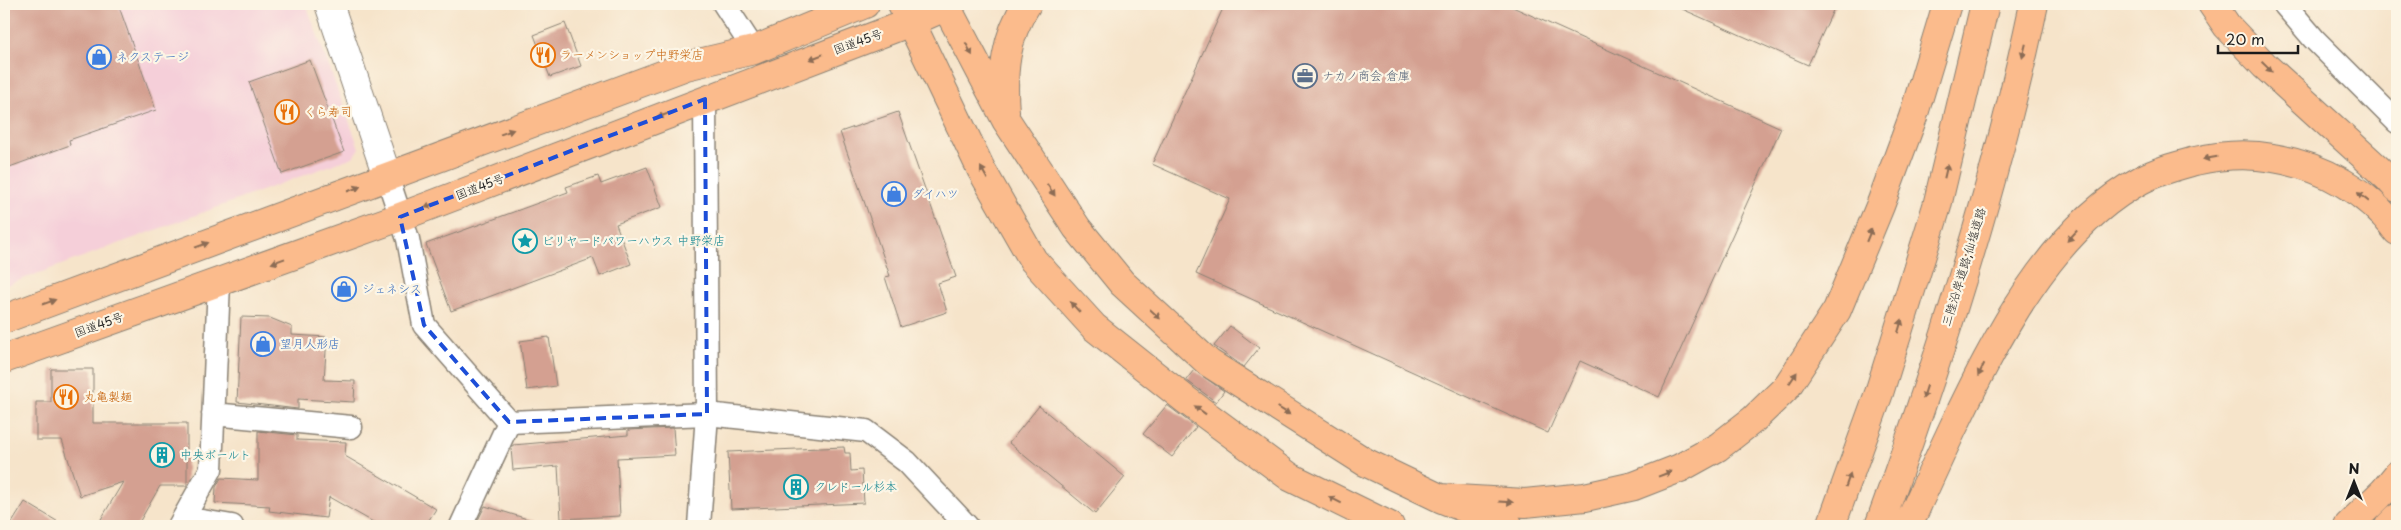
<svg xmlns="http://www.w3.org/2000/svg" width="2401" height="530" viewBox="0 0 2401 530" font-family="'Playpen Sans','Klee One',sans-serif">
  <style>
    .built { fill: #f5cfd9 }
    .building { fill: #d4a091 }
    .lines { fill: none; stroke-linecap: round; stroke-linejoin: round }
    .minor-casing { stroke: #898073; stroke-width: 25 }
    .tertiary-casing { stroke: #898073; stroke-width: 30 }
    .trunk-casing { stroke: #898073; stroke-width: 30 }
    .motorway-casing { stroke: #898073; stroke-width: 30 }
    .minor { stroke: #fff; stroke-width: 22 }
    .tertiary { stroke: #fff; stroke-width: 28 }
    .trunk { stroke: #fbbb8c; stroke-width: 28 }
    .motorway { stroke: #fbbb8c; stroke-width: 28 }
    .oneway { fill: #8c6c54 }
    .marked { fill: none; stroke: #1d4ed8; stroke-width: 4; stroke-dasharray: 10 6; stroke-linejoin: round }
    .labels { text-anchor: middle; stroke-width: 4.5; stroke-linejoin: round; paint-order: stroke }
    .street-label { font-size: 12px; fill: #1c1c1c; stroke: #fcf5e5 }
    .food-label { font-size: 12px; fill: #c56008; stroke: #fcf5e5; text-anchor: start }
    .shop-label { font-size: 12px; fill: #366cbe; stroke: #fcf5e5; text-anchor: start }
    .service-label { font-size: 12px; fill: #4e5e75; stroke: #fcf5e5; text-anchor: start }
    .culture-label { font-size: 12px; fill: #0d838f; stroke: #fcf5e5; text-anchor: start }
  </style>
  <rect width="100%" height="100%" fill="#fcf5e5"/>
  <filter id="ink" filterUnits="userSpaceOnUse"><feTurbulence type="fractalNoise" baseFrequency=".02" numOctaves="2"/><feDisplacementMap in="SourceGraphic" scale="10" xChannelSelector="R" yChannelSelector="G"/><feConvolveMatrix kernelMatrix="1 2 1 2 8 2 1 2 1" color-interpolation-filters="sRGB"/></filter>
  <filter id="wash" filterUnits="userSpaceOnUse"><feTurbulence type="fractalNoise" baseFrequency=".0096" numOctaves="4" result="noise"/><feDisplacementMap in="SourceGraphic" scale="20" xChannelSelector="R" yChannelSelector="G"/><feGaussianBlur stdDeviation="1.12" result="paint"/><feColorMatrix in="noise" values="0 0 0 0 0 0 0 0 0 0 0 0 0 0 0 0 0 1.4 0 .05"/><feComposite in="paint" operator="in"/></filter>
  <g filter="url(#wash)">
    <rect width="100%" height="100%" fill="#f6e4ca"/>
    <path class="built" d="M4 4H306L359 148 353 157 4 286Z"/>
    <g id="blocks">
      <path class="building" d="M4 4H118L156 110 69 140 70 145 4 169Z
        M1225 4H1506L1781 128 1659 397 1580 361 1548 433 1196 274 1230 199 1152 164Z
        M1671 4H1836L1808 65Z
        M565 23 581 66 550 77 534 35Z
        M310 60 344 152 282 174 249 82Z
        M898 112 956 277 938 283 947 312 901 327 885 277 890 276 840 132Z
        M647 167 662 207 616 224 631 264 600 276 593 258 451 311 426 244 568 192 566 187 598 176 601 184Z
        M241 317 270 318 292 327V335L327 337 324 380 355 381 354 402 298 399V409L237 402Z
        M1230 326 1259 348 1244 367 1214 346Z
        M549 337 556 386 527 390 520 341Z
        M51 369H93V423H187V486H160L137 526H97L123 482 80 496 62 440H36V402H51Z
        M1194 370 1224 391 1216 402 1186 380Z
        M1167 405 1196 427 1172 457 1143 434Z
        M1039 406 1125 477 1095 514 1009 443Z
        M673 428 675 455 617 458 620 516 561 519 558 466 513 470 511 449 513 445 628 435V430Z
        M258 431 297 435V440L346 442 345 456 436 509 425 526H380L329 497 326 518 269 511 270 506 215 503 216 487 221 478 258 480Z
        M844 447 845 453H850L851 471 862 470 864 503 731 509 728 452Z
        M25 502 65 526H10Z
        M485 506 534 521V526H475Z"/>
    </g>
  </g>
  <g filter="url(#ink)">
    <use href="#blocks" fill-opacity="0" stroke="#898073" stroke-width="1"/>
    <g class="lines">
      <defs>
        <path id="minor" d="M724 4 754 50
          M2284 4 2314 39 2397 122
          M387 176 408 239 424 325 509 422
          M213 414 351 427
          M509 422 707 414 866 431 907 462 967 526
          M184 518 232 526
          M179 526 211 469 219 283
          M461 526 509 422
          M699 526 707 414 705 99"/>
        <path id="tertiary" d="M329 4 387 176"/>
        <path id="trunk" d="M4 319 686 66 754 50 865 4
          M4 359 400 217 911 22 952 4"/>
        <path id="motorway" d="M902 4 981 169 1033 260 1094 327 1186 400 1290 477 1390 526
          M945 4 1006 120 1077 228 1122 283 1209 363 1365 462 1440 498 1509 526
          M2212 4 2227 26 2265 66 2388 178 2397 188
          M1005 112C1002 73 1005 37 1027 4
          M1440 498 1525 503 1585 497 1634 486 1680 468 1718 447 1754 419 1786 388 1837 310 1880 206 1913 117 1947 4
          M1831 526 1879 393 1937 206 1985 4
          M1879 526C1941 356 1997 181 2034 4
          M1908 526C1922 494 1937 462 1952 430 1995 340 2050 229 2141 180 2157 171 2177 166 2195 161 2221 155 2247 153 2273 158 2322 166 2368 191 2397 231
          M2348 526 2384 491 2397 475
          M2389 526 2397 518"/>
      </defs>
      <use href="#minor" class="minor-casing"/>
      <use href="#tertiary" class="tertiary-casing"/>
      <use href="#trunk" class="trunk-casing"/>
      <use href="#motorway" class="motorway-casing"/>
      <use href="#minor" class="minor"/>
      <use href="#tertiary" class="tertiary"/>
      <use href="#trunk" class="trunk"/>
      <use href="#motorway" class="motorway"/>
    </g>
    <defs><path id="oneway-solid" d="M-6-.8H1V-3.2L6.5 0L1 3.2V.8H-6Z" transform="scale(1.25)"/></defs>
    <g class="oneway">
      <use href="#oneway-solid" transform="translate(969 49) rotate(62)"/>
      <use href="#oneway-solid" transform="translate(2024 51) rotate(104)"/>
      <use href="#oneway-solid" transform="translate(816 57) rotate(159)"/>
      <use href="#oneway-solid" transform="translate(2267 67) rotate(44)"/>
      <use href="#oneway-solid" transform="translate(664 115) rotate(159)"/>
      <use href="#oneway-solid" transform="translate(507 132) rotate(-20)"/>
      <use href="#oneway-solid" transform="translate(2210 158) rotate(170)"/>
      <use href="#oneway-solid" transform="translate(1946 171) rotate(-77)"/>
      <use href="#oneway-solid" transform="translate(984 173) rotate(-119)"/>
      <use href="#oneway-solid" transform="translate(354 189) rotate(-21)"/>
      <use href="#oneway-solid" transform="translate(1051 190) rotate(56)"/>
      <use href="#oneway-solid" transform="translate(2363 197) rotate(-142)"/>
      <use href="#oneway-solid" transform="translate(431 205) rotate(159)"/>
      <use href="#oneway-solid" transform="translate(1869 235) rotate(-68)"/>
      <use href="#oneway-solid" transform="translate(2072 236) rotate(133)"/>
      <use href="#oneway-solid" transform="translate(202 245) rotate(-20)"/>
      <use href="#oneway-solid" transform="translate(278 261) rotate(160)"/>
      <use href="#oneway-solid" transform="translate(49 302) rotate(-20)"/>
      <use href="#oneway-solid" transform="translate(1075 307) rotate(-132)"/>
      <use href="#oneway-solid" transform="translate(1155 314) rotate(43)"/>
      <use href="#oneway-solid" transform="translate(1900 326) rotate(-73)"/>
      <use href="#oneway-solid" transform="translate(1981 370) rotate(116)"/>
      <use href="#oneway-solid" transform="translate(1793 378) rotate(-56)"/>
      <use href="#oneway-solid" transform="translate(1925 392) rotate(108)"/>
      <use href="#oneway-solid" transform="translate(1200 410) rotate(-144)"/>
      <use href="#oneway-solid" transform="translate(1284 411) rotate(32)"/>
      <use href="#oneway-solid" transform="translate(1665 474) rotate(-21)"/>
      <use href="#oneway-solid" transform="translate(1848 480) rotate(-71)"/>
      <use href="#oneway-solid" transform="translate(1335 500) rotate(-153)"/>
      <use href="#oneway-solid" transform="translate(1506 502) rotate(4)"/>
    </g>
  </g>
  <path class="marked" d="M705 99 707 414 509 422 424 325 400 217Z"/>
  <defs>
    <symbol id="restaurant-ring" viewBox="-11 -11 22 22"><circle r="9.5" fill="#fcf5e5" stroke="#e8710a" stroke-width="1.5"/><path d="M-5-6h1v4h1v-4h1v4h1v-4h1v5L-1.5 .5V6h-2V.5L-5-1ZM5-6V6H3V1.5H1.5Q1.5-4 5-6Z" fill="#e8710a"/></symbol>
    <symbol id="shop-ring" viewBox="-11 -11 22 22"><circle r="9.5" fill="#fcf5e5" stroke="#3f7fe0" stroke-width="1.5"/><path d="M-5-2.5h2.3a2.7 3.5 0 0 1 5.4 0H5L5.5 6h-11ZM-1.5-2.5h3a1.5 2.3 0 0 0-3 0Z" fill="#3f7fe0"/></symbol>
    <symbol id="office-ring" viewBox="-11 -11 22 22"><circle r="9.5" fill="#fcf5e5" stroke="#5c6f8a" stroke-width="1.5"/><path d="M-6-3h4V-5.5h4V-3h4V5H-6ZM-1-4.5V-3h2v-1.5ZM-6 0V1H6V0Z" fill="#5c6f8a"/></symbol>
    <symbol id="sight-ring" viewBox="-11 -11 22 22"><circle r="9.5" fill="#fcf5e5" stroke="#0f9aa8" stroke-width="1.5"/><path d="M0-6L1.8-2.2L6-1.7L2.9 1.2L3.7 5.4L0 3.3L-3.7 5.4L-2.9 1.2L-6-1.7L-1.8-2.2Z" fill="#0f9aa8"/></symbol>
    <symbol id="building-ring" viewBox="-11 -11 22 22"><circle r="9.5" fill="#fcf5e5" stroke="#0f9aa8" stroke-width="1.5"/><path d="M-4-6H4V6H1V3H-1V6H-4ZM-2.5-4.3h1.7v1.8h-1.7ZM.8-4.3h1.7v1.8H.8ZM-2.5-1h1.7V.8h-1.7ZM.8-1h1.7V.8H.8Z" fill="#0f9aa8"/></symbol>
  </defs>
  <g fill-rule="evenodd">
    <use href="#restaurant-ring" x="529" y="41" width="28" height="28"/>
    <use href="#shop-ring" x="85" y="43" width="28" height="28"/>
    <use href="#office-ring" x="1291" y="62" width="28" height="28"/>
    <use href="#restaurant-ring" x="273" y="98" width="28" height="28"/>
    <use href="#shop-ring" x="880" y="180" width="28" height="28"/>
    <use href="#sight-ring" x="511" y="227" width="28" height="28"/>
    <use href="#shop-ring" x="330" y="275" width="28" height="28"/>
    <use href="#shop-ring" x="249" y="330" width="28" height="28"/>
    <use href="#restaurant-ring" x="52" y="383" width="28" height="28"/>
    <use href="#building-ring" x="148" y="441" width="28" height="28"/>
    <use href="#building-ring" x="782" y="473" width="28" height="28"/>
  </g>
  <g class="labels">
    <g class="street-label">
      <text transform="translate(858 42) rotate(-20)" y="4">国道45号</text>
      <text transform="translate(480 187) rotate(-21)" y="4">国道45号</text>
      <text transform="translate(1964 267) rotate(-73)" y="4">三陸沿岸道路;仙塩道路</text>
      <text transform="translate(99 325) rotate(-20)" y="4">国道45号</text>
    </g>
    <g class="food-label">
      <text x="560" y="59">ラーメンショップ中野栄店</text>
      <text x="304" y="116">くら寿司</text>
      <text x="84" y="401">丸亀製麺</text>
    </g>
    <g class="shop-label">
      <text x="116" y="61">ネクステージ</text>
      <text x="912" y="198">ダイハツ</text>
      <text x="362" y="293">ジェネシス</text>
      <text x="280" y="348">望月人形店</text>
    </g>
    <g class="service-label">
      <text x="1322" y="80">ナカノ商会 倉庫</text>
    </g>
    <g class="culture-label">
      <text x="542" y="245">ビリヤードパワーハウス 中野栄店</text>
      <text x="180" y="459">中央ボールト</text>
      <text x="814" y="491">クレドール杉本</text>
    </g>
  </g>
  <rect width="2401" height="530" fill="none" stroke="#fcf5e5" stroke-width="20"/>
  <g transform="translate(2354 482)" stroke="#fcf5e5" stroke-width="4" paint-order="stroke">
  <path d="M0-4L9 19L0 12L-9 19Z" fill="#1c1c1c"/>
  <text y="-8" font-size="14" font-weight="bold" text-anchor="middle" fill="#1c1c1c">N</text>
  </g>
  <path d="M2218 45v8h80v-8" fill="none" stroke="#1c1c1c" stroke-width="2.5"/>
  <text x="2226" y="45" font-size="15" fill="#1c1c1c" stroke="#fcf5e5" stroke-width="4" paint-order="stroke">20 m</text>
</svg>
